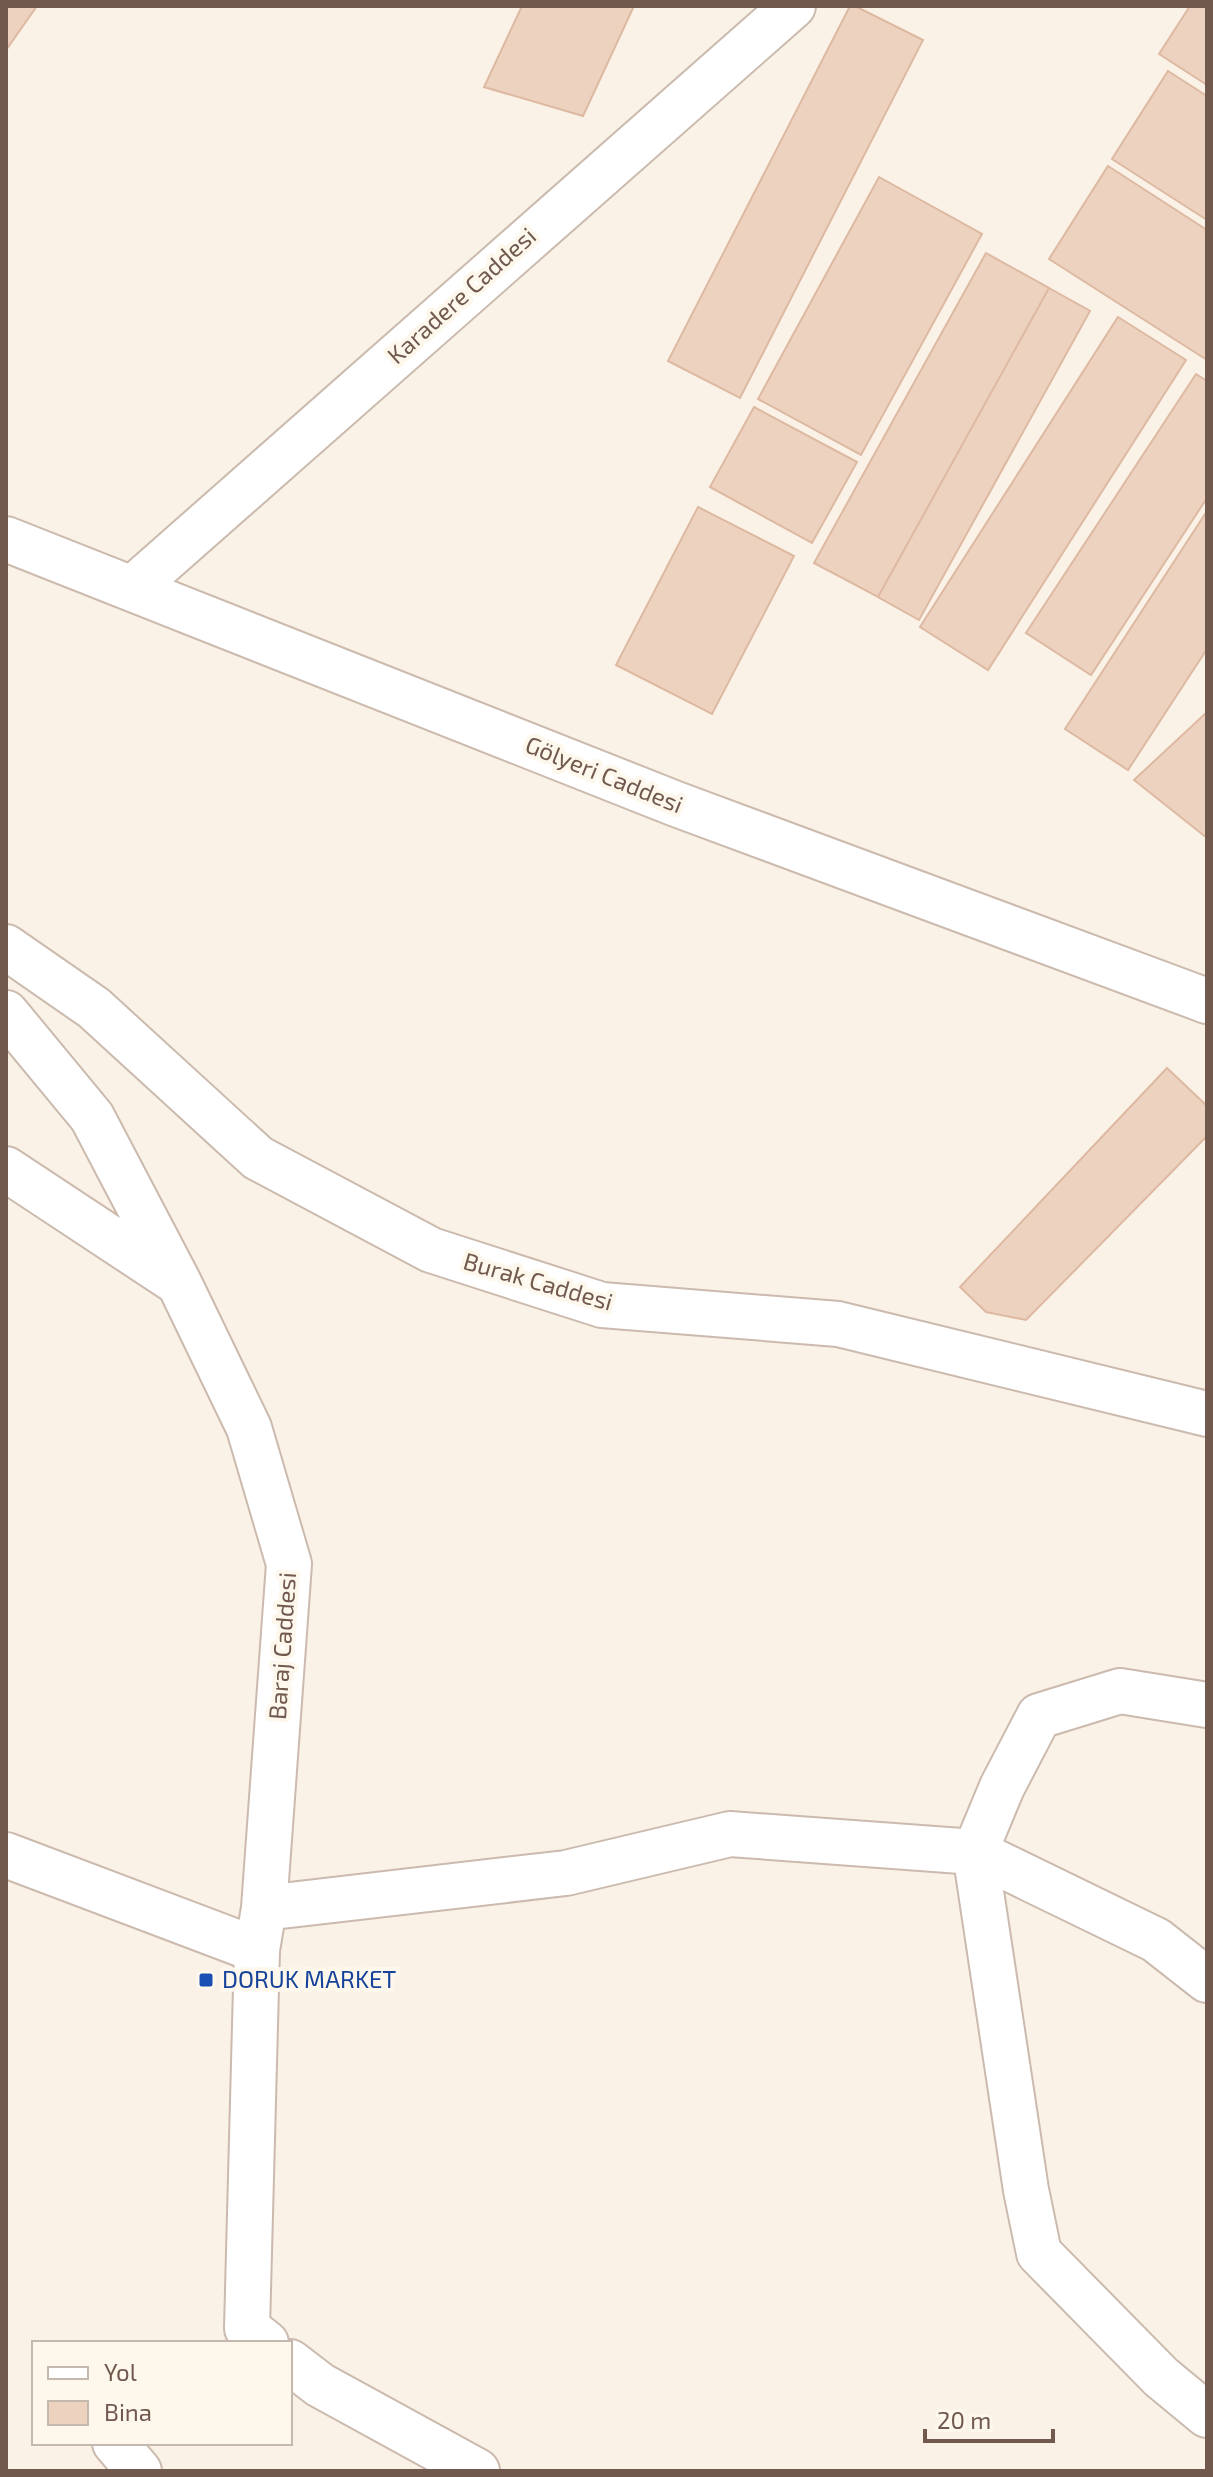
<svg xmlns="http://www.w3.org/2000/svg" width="1213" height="2477" viewBox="0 0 1213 2477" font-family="'Exo 2',sans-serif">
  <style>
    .building { fill: #edd2c0; stroke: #deb9a2; stroke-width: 2 }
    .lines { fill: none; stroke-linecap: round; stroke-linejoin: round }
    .minor-casing { stroke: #cbbaad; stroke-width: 48 }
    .minor { stroke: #fff; stroke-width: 44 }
    .transit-dot { fill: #1a4fb4; stroke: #fdf7ec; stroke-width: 3 }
    .labels { text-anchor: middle; stroke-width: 8; stroke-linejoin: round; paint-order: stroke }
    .street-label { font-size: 24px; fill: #715a4d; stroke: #fdf7ec }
    .transit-label { font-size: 24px; fill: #164399; stroke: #fdf7ec; text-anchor: start }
  </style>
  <rect width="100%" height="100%" fill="#faf2e6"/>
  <path class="building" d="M6 6H37L6 50Z
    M522 6H634L583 116 484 87Z
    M850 6H855L923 40 740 398 668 361Z
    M1190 6H1207V85L1159 54Z
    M1168 71 1207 96V220L1112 159Z
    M1108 166 1207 230V360L1049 259Z
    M879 177 982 234 861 455 758 399Z
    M986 253 1049 288 878 597 814 563Z
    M1049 288 1090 311 919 620 878 597Z
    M1118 317 1186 360 988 670 920 627Z
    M1196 374 1207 381V498L1091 675 1026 633Z
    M754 407 857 462 812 543 710 487Z
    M698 507 794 556 712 714 616 665Z
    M1207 511V649L1128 770 1065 729Z
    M1207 712V838L1134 780Z
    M1167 1068 1207 1106V1136L1026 1320 986 1312 960 1287Z"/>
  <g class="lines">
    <defs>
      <path id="minor" d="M6 539 676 804 1207 1001
        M133 588 793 6
        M6 947 94 1008 258 1158 431 1250 602 1305 838 1324 1207 1414
        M6 1013 92 1117 179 1283 249 1428 289 1564 264 1908 257 1950 247 2328 266 2343
        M6 1169 177 1282
        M1207 1705 1120 1691 1039 1716 1002 1787 975 1852 1026 2190 1039 2253 1161 2377 1207 2415
        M6 1855 257 1950
        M264 1908 566 1873 730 1834 975 1852 1156 1940 1207 1980
        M290 2362 320 2385 477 2471
        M115 2443 139 2471"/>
    </defs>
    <use href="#minor" class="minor-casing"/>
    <use href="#minor" class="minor"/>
  </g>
  <rect class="transit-dot" x="198" y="1972" width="16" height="16" rx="4"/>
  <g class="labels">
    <g class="street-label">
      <text transform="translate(462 296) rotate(-42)" y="8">Karadere Caddesi</text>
      <text transform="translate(604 775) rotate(22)" y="8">Gölyeri Caddesi</text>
      <text transform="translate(538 1282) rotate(16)" y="8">Burak Caddesi</text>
      <text transform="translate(283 1646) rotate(-86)" y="8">Baraj Caddesi</text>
    </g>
    <g class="transit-label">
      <text x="222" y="1988">DORUK MARKET</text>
    </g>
  </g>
  <rect width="1213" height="2477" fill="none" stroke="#715a4d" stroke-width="16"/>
  <rect x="32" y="2341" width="260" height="104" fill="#fdf7ec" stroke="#c5b8ac" stroke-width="2"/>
  <rect x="48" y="2367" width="40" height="12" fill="#ffffff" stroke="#c5b8ac" stroke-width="2"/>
  <text x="104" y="2381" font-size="24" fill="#715a4d">Yol</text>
  <rect x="48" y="2401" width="40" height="24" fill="#edd2c0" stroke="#c5b8ac" stroke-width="2"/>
  <text x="104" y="2421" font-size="24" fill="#715a4d">Bina</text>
  <path d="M925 2429v12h128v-12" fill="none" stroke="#715a4d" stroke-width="4"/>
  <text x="937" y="2429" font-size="24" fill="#715a4d" stroke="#fdf7ec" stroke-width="6" paint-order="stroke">20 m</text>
</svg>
